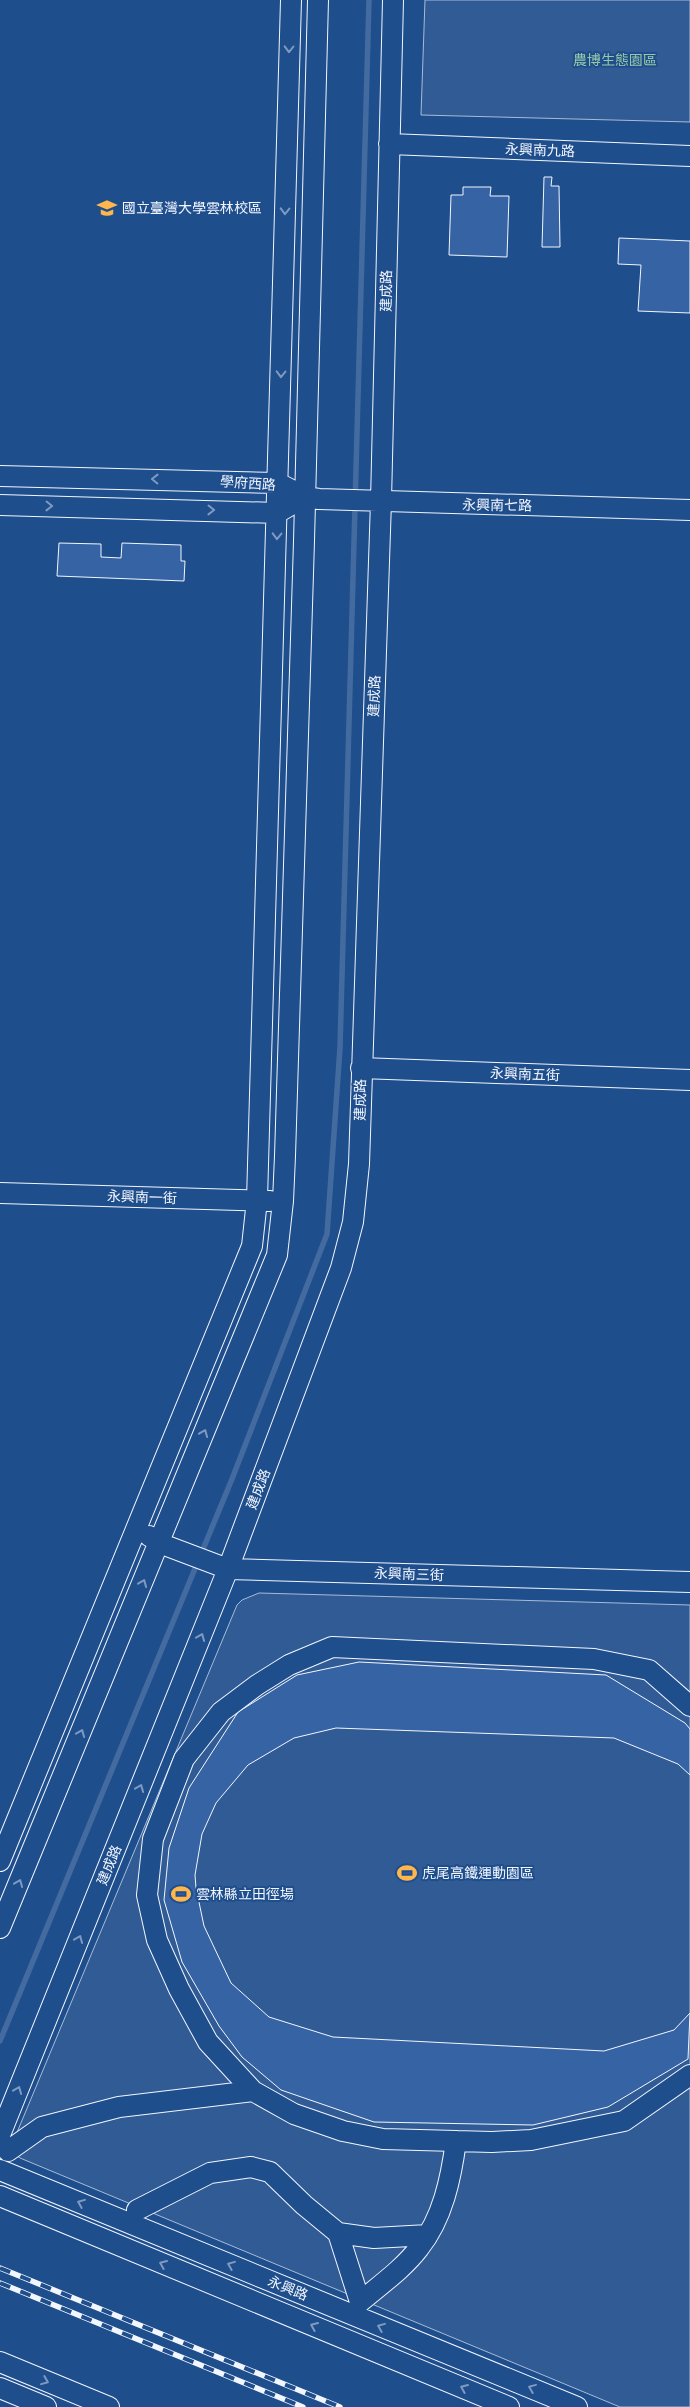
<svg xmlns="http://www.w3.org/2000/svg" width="690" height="2407" viewBox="0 0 690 2407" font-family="Roboto,'Noto Sans TC',sans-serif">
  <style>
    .built { fill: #305b95; stroke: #a8bbd7 }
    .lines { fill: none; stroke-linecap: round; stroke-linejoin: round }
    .stream { stroke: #446ba0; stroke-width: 5.5 }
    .building { fill: #3563a3; stroke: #f2f6ff }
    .minor-casing { stroke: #f2f6ff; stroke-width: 22 }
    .minor { stroke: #1f4e8c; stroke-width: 20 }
    .rail-casing { stroke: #f2f6ff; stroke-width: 5.5 }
    .rail { stroke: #1f4e8c; stroke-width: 4; stroke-dasharray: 11; stroke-linecap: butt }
    .oneway { stroke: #7e9ac0 }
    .labels { text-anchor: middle; stroke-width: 4; stroke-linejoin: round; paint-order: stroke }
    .park-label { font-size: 14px; fill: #97c8a6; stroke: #1f4e8c }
    .street-label { font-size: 14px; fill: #f2f6ff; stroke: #1f4e8c }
    .poi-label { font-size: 14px; fill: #f2f6ff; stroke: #1f4e8c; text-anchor: start }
  </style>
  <rect width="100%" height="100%" fill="#1f4e8c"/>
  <path class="built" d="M425 0H690V122L421 115Z
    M259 1593 690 1605V2407H620L20 2158 15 2154 13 2142 237 1605 242 1600Z"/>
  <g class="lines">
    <path class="stream" d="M0 2041 232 1479 327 1234 340 1048 369 0"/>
  </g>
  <path class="building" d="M544 177H552L551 186H559L560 247H542Z
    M463 187H491L490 196H509L507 257 449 255 451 195H463Z
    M619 238 690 241V313L638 311 641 265 618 264Z
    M59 543 101 544V557L121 558 122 543 181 545V561H185L184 581 57 576Z
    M359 1662 606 1675 685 1723 690 1729V1775L678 1764 614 1738 336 1728 294 1738 248 1765 216 1803 202 1834 195 1875 196 1888 204 1926 231 1983 269 2017 333 2037 604 2051 674 2030 690 2013 688 2059 608 2107 533 2125 374 2122 281 2090 242 2057 219 2026 182 1962 164 1900 169 1848 189 1788 238 1712 297 1675Z"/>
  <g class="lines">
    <defs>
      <path id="minor" d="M389 144 690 156
        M0 476 278 483 305 497 319 499 690 510
        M0 505 277 513 289 506
        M361 1068 690 1080
        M0 1193 270 1201
        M149 1536 167 1546 228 1569 690 1582
        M690 1706 649 1670 594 1659 332 1647 289 1665 257 1685 221 1712 184 1759 153 1839 147 1895 157 1940 179 1989 208 2042 253 2091 294 2114 343 2131 383 2139 492 2142 531 2140 624 2121 690 2075
        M0 1861 252 1246 257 1200 291 0
        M0 1928 277 1255 283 1201 285 1156 304 541 318 0
        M0 2135 228 1569 341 1268 353 1222 359 1164 381 501 393 0
        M8 2151 42 2127 119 2107 253 2091
        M0 2170 577 2407
        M0 2196 509 2407
        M137 2210 210 2173 251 2167 270 2172 304 2205 338 2233 374 2238 428 2235
        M338 2233 360 2302C380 2285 403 2269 419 2248 443 2218 451 2178 456 2141
        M0 2362 109 2407
        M0 2388 46 2407"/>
    </defs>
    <use href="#minor" class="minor-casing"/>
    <use href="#minor" class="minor"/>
    <defs>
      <path id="rail" d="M0 2268 340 2407
        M0 2283 303 2407"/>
    </defs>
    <use href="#rail" class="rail-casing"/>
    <use href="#rail" class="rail"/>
  </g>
  <defs><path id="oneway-chevron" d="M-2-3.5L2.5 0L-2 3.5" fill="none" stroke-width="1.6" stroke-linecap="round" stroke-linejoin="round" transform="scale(1.25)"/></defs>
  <g class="oneway">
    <use href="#oneway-chevron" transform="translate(289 49) rotate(91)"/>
    <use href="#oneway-chevron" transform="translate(285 211) rotate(91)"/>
    <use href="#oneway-chevron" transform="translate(281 374) rotate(91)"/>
    <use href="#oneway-chevron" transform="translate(155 479) rotate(-179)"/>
    <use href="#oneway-chevron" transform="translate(49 506) rotate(1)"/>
    <use href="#oneway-chevron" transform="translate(211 510) rotate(1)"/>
    <use href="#oneway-chevron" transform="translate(277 536) rotate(91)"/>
    <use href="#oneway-chevron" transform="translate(204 1433) rotate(-68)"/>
    <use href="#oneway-chevron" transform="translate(143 1583) rotate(-68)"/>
    <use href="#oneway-chevron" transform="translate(201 1637) rotate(-68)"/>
    <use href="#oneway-chevron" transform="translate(81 1733) rotate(-68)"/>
    <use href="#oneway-chevron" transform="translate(140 1788) rotate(-68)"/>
    <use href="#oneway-chevron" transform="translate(19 1883) rotate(-68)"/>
    <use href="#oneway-chevron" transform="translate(79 1939) rotate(-68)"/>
    <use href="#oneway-chevron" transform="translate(18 2090) rotate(-68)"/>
    <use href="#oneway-chevron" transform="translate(81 2203) rotate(-158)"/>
    <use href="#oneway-chevron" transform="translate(163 2264) rotate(-157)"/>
    <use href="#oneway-chevron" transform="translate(231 2265) rotate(-158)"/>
    <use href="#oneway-chevron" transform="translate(314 2326) rotate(-157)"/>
    <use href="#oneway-chevron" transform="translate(381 2327) rotate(-158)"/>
    <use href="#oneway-chevron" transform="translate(45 2381) rotate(22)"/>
    <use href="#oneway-chevron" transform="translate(464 2388) rotate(-157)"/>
    <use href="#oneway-chevron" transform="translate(532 2388) rotate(-158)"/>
  </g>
  <defs>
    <symbol id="university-bare" viewBox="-9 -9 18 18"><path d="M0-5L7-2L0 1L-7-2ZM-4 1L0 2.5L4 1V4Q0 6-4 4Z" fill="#ffb74d" stroke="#1f4e8c" stroke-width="2.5" paint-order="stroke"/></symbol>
    <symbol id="stadium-bare" viewBox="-9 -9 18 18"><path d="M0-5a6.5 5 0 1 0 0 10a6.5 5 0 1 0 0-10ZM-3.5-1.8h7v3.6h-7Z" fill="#ffb74d" stroke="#1f4e8c" stroke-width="2.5" paint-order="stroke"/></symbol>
  </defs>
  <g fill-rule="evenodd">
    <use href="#university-bare" x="93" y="194" width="28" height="28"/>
    <use href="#stadium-bare" x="393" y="1859" width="28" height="28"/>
    <use href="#stadium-bare" x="167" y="1880" width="28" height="28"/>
  </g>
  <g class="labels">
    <g class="park-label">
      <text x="615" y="65">農博生態園區</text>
    </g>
    <g class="street-label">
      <text transform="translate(540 150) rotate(2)" y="5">永興南九路</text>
      <text transform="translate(386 291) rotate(-89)" y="5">建成路</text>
      <text transform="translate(248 483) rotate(4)" y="5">學府西路</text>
      <text transform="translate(497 505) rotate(1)" y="5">永興南七路</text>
      <text transform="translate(374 696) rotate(-88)" y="5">建成路</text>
      <text transform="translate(525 1074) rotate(2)" y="5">永興南五街</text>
      <text transform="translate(360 1100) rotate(-89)" y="5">建成路</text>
      <text transform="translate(142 1197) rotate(2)" y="5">永興南一街</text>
      <text transform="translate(258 1489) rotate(-69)" y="5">建成路</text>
      <text transform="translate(409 1574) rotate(2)" y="5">永興南三街</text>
      <text transform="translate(109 1865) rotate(-68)" y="5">建成路</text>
      <text transform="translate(288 2288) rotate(22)" y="5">永興路</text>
    </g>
    <g class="poi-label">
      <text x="122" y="213">國立臺灣大學雲林校區</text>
      <text x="422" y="1878">虎尾高鐵運動園區</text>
      <text x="196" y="1899">雲林縣立田徑場</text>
    </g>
  </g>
</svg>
